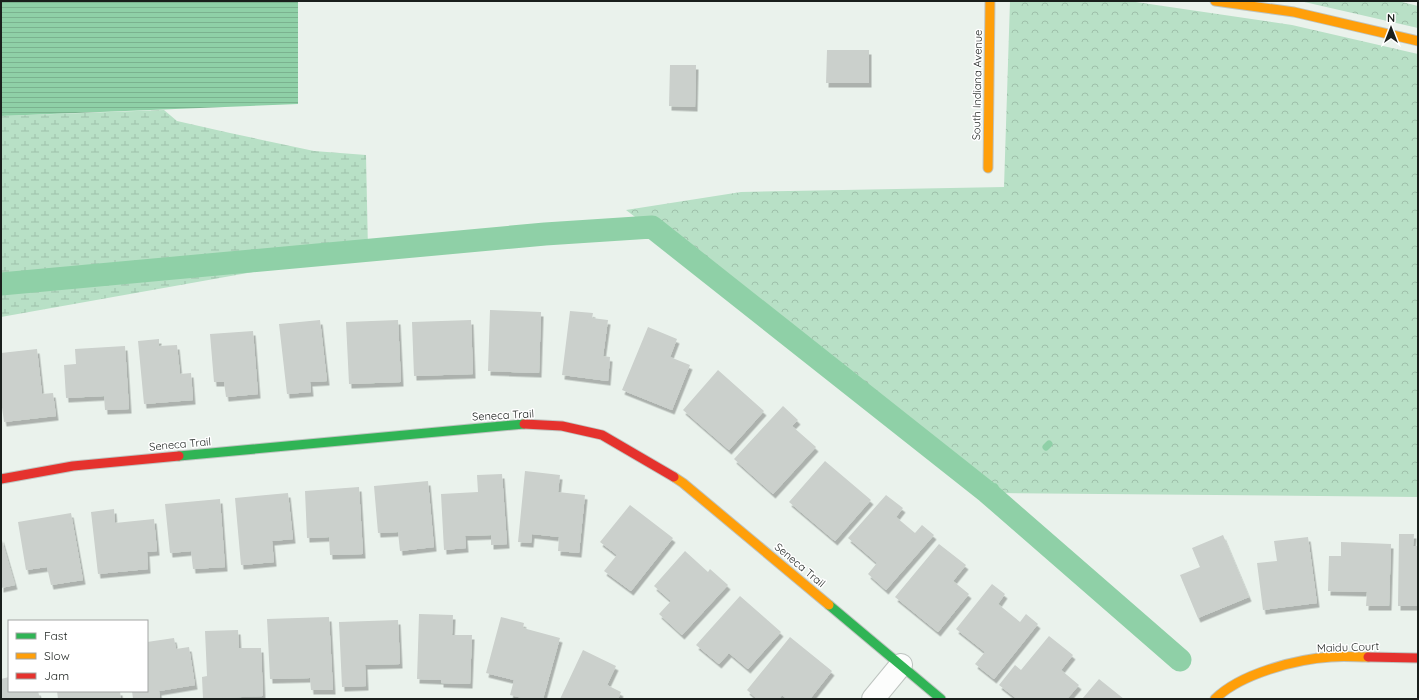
<svg xmlns="http://www.w3.org/2000/svg" width="1419" height="700" viewBox="0 0 1419 700" font-family="Quicksand,sans-serif">
  <style>
    .forest { fill: url(#forest-crowns) }
    .wetland { fill: url(#wetland-marsh) }
    .water { fill: url(#water-rules) }
    .lines { fill: none; stroke-linecap: round; stroke-linejoin: round }
    .stream { stroke: #8fd0a7; stroke-width: 7 }
    .canal { stroke: #8fd0a7; stroke-width: 23 }
    .building { fill: #cbd0cc; filter: url(#shadow) }
    .street-casing { stroke: #bec4c0; stroke-width: 24 }
    .fast-casing { stroke: #bec4c0; stroke-width: 11 }
    .slow-casing { stroke: #bec4c0; stroke-width: 11 }
    .jam-casing { stroke: #bec4c0; stroke-width: 11 }
    .street { stroke: #fcfdfc; stroke-width: 22 }
    .fast { stroke: #30b455; stroke-width: 9 }
    .slow { stroke: #ff9f0a; stroke-width: 9 }
    .jam { stroke: #e5322d; stroke-width: 9 }
    .labels { text-anchor: middle; stroke-width: 3; stroke-linejoin: round; paint-order: stroke }
    .street-label { font-size: 11px; fill: #1a1f1c; stroke: #fff }
  </style>
  <defs>
    <pattern id="forest-crowns" width="20" height="18" patternUnits="userSpaceOnUse"><rect width="20" height="18" fill="#b8e0c6"/><path d="M2 6a3 3 0 1 1 6 0M12 15a3 3 0 1 1 6 0" fill="none" stroke="#9ec0aa"/></pattern>
    <pattern id="wetland-marsh" width="20" height="14" patternUnits="userSpaceOnUse"><rect width="20" height="14" fill="#b8e0c6"/><path d="M1 5h8M5 5V1M11 12h8M15 12V8" fill="none" stroke="#9ec0aa"/></pattern>
    <pattern id="water-rules" width="6" height="5" patternUnits="userSpaceOnUse"><rect width="6" height="5" fill="#8fd0a7"/><path d="M0 2.5h6" fill="none" stroke="#7bb28f"/></pattern>
    <filter id="shadow"><feDropShadow dx="2.5" dy="4.5" stdDeviation="0" flood-color="#0004"/></filter>
  </defs>
  <rect width="100%" height="100%" fill="#eaf2ec"/>
  <path class="forest" d="M1010 1H1129L1292 25 1418 54V497L996 493 626 210 741 192 1004 187Z
    M1300 1H1398L1418 6V28Z"/>
  <path class="wetland" d="M164 110 177 121 230 133 314 151 366 155 368 251H370L1 317V116Z"/>
  <path class="water" d="M1 1H298V104L1 116Z"/>
  <g class="lines">
    <path class="stream" d="M1046 447 1049 444
      M987 492 995 487"/>
    <path class="canal" d="M1 284 545 234 652 227 987 492 1180 660"/>
  </g>
  <path class="building" d="M827 50H869V83H826Z
    M670 65H696L695 107 669 106Z
    M490 310 541 312 539 373 488 371Z
    M570 311 593 313 592 318 608 320 603 356 610 357 608 381 562 375Z
    M320 320 327 381 310 382 311 392 287 394 279 324Z
    M398 320 401 382 349 384 346 322Z
    M471 320 473 374 414 376 412 322Z
    M648 327 677 339 670 357 690 365 672 410 622 390Z
    M253 331 258 394 226 397 224 382H214L210 334Z
    M159 339V346L177 345 180 374 191 373 193 400 144 404 138 341Z
    M125 346 129 409 105 410 104 396 66 398 64 365 76 364 75 349Z
    M37 349 42 394 53 393 56 416 4 422 1 400V353Z
    M718 370 764 411 729 450 683 410Z
    M783 406 798 420 792 426 816 447 773 494 734 459Z
    M825 461 871 500 835 541 789 502Z
    M525 471 560 475 558 492 585 495 579 553 558 551 559 537 532 534 531 543 518 542Z
    M502 474 507 544 491 545V535L465 536 466 548 444 550 441 494 478 492 477 475Z
    M428 481 434 547 400 551 398 532 378 533 374 486Z
    M359 487 363 554 330 555 329 537 307 538 305 491Z
    M288 493 293 539 272 541 274 562 241 565 235 498Z
    M886 495 903 508 896 517 915 533 922 525 934 535 886 590 868 574 877 563 848 538Z
    M220 499 225 567 193 569 191 551 170 553 165 504Z
    M630 505 673 538 631 591 604 571 617 555 600 542Z
    M114 509 115 523 154 519 157 551 147 552 148 569 98 574 91 512Z
    M71 513 83 580 51 585 47 567 26 570 18 522Z
    M1399 534H1414L1413 546H1418V606H1398Z
    M1223 535 1249 597 1198 618 1180 575 1200 567 1192 548Z
    M1 537 15 585 1 588Z
    M1308 537 1317 603 1263 610 1257 563 1277 561 1274 541Z
    M1341 542 1391 544 1389 606H1366L1367 592 1328 591 1329 556H1341Z
    M939 544 966 565 953 581 969 594 938 632 895 597Z
    M685 551 708 572 710 569 728 585 682 635 659 614 671 601 654 586Z
    M992 584 1005 594 998 604 1020 622 1026 614 1038 624 994 679 975 664 985 652 956 629Z
    M740 596 781 632 748 669 729 653 719 664 696 645Z
    M419 614 453 615 452 635H472L470 684 441 683V680L417 679Z
    M329 617 333 690H311L310 678 270 679 267 619Z
    M501 617 524 623 523 628 560 638 543 699H527L510 695 514 680 486 673Z
    M398 620 400 664 365 665 366 686 342 687 339 622Z
    M238 630 239 648H261L263 696 203 699 202 677 207 676 205 631Z
    M1049 636 1073 655 1061 670 1079 685 1067 699H1017L999 685 1015 665 1021 670Z
    M790 637 832 671 810 699H787L782 695 779 699H757L747 690Z
    M174 638 176 649 189 647 195 685 159 691 160 699H133L132 691H147V642Z
    M583 650 616 666 607 685 621 692 618 699H560Z
    M9 677V691H38L40 699H1V679Z
    M1099 679 1124 699H1082Z
    M57 691H120L121 699H58Z"/>
  <g class="lines">
    <defs>
      <path id="street" d="M873 699 901 665"/>
      <path id="fast" d="M179 456 524 424
        M829 605 941 699"/>
      <path id="slow" d="M1215 1 1294 12 1418 41
        M988 168 990 1
        M674 477 683 483 829 605
        M1215 699C1240 674 1296 659 1331 657 1343 656 1355 657 1368 657"/>
      <path id="jam" d="M524 424 562 426 602 435 674 477
        M1 479 73 466 179 456
        M1368 657 1418 658"/>
    </defs>
    <use href="#street" class="street-casing"/>
    <use href="#fast" class="fast-casing"/>
    <use href="#slow" class="slow-casing"/>
    <use href="#jam" class="jam-casing"/>
    <use href="#street" class="street"/>
    <use href="#fast" class="fast"/>
    <use href="#slow" class="slow"/>
    <use href="#jam" class="jam"/>
  </g>
  <g class="labels">
    <g class="street-label">
      <text transform="translate(977 85) rotate(-89)" y="4">South Indiana Avenue</text>
      <text transform="translate(503 415) rotate(-3)" y="4">Seneca Trail</text>
      <text transform="translate(180 444) rotate(-5)" y="4">Seneca Trail</text>
      <text transform="translate(800 565) rotate(40)" y="4">Seneca Trail</text>
      <text transform="translate(1348 647) rotate(-2)" y="4">Maidu Court</text>
    </g>
  </g>
  <rect width="1419" height="700" fill="none" stroke="#1a1f1c" stroke-width="4"/>
  <rect x="8" y="620" width="140" height="72" fill="#ffffff" stroke="#a3a5a4"/>
  <rect x="16" y="633" width="20" height="6" fill="#30b455" stroke="#a3a5a4"/>
  <text x="44" y="640" font-size="12" fill="#1a1f1c">Fast</text>
  <rect x="16" y="653" width="20" height="6" fill="#ff9f0a" stroke="#a3a5a4"/>
  <text x="44" y="660" font-size="12" fill="#1a1f1c">Slow</text>
  <rect x="16" y="673" width="20" height="6" fill="#e5322d" stroke="#a3a5a4"/>
  <text x="44" y="680" font-size="12" fill="#1a1f1c">Jam</text>
  <g transform="translate(1391 28)" stroke="#ffffff" stroke-width="3" paint-order="stroke">
  <path d="M0-3L7 15L0 10L-7 15Z" fill="#1a1f1c"/>
  <text y="-6" font-size="11" font-weight="bold" text-anchor="middle" fill="#1a1f1c">N</text>
  </g>
</svg>
